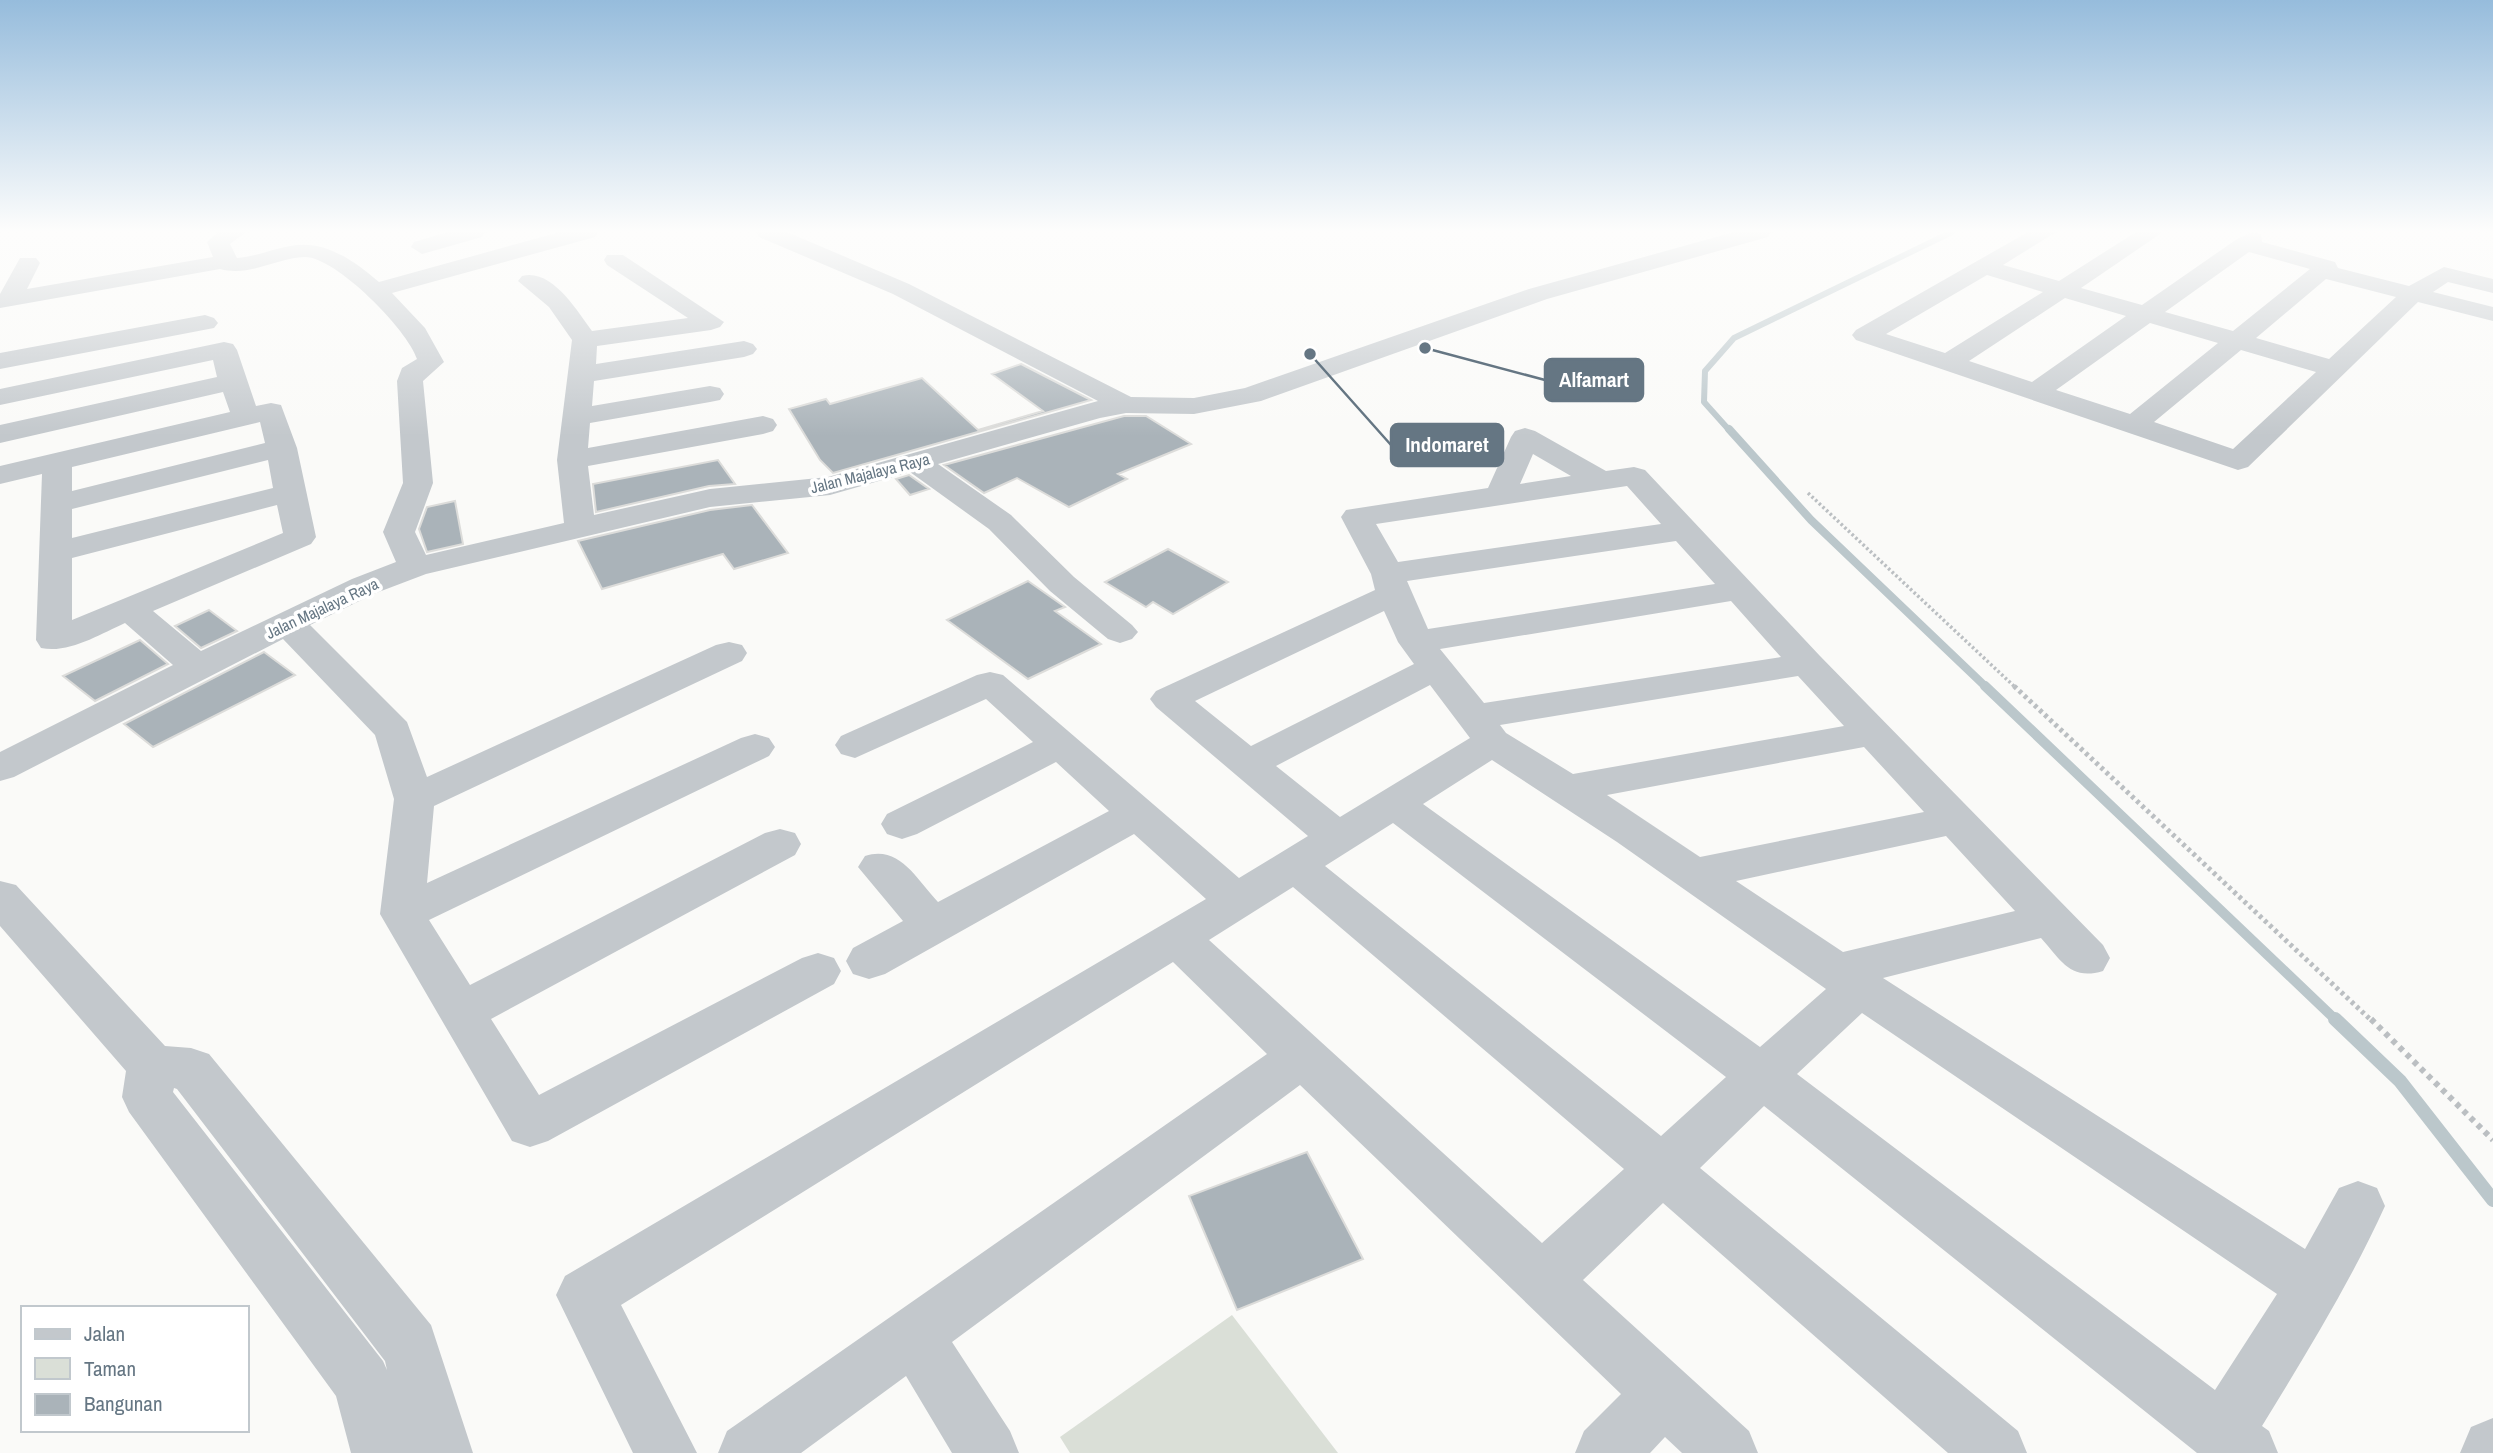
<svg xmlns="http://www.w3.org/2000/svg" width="2493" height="1453" viewBox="0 0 2493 1453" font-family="'Archivo Narrow',sans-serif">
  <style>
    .green { fill: #dadfd7 }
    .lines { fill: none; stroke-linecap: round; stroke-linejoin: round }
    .stream-far3 { stroke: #bbc7cb; stroke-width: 6 }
    .stream-far2 { stroke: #bbc7cb; stroke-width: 8 }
    .stream-far1 { stroke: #bbc7cb; stroke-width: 10 }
    .stream { stroke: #bbc7cb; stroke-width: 14 }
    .building { fill: #aab3b9; stroke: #dcdcda; stroke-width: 2 }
    .path-far2 { stroke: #bbbfc2; stroke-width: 3.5; stroke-dasharray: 2.5 2.5; stroke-linecap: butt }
    .path-far1 { stroke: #bbbfc2; stroke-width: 5; stroke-dasharray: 3.5 3.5; stroke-linecap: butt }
    .path { stroke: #bbbfc2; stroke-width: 6; stroke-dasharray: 5 5; stroke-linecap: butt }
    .minor { fill: #c3c8cc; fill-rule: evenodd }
    .labels { text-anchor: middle; stroke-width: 7; stroke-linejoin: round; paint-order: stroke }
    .far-street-label { font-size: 16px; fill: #657683; stroke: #fff }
    .leader { fill: none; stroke: #657683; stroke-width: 2.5 }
    .callout-dot { fill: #657683; stroke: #fff; stroke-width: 2.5 }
    .callout { fill: #657683; stroke: #657683; stroke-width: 2.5 }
    .callout-label { font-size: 21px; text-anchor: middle; font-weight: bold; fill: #fff }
  </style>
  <rect width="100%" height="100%" fill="#fafaf8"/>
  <path class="green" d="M1232 1315 1338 1453H1070L1060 1437Z"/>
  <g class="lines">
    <path class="stream-far3" d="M1730 431 1704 402 1705 371 1734 338 1952 232"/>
    <path class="stream-far2" d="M1729 429 1811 520 1987 688"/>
    <path class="stream-far1" d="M1985 686 2337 1021"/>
    <path class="stream" d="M2335 1019 2400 1081 2493 1200"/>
  </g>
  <path class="building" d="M1021 364 1091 400 833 473 820 460 789 409 826 399 830 404 922 378 978 430 1043 411 992 374Z
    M1124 416H1146L1191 444 1118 474 1127 479 1069 507 1017 478 984 493 944 465Z
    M718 460 735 484 709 486 596 512 593 484Z
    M909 475 929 489 910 495 896 479Z
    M455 501 463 544 427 552 419 529 427 507Z
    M752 505 788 553 734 569 723 554 602 589 578 541 710 510Z
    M1168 549 1228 582 1173 614 1153 602 1146 607 1105 582Z
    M1028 581 1065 607 1055 611 1101 644 1028 679 947 620Z
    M209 610 237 631 201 648 175 626Z
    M140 640 168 664 95 701 63 676Z
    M264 652 295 675 153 747 124 724Z
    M1307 1152 1363 1259 1237 1310 1189 1196Z"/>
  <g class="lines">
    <path class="path-far2" d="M1808 493 2016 688"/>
    <path class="path-far1" d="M2014 686 2372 1021"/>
    <path class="path" d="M2371 1019 2493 1140"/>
    <path class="minor" d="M218 232H246L230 244 237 258C255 257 272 249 290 246 325 239 354 261 379 282L560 232H598L595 237 392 293 425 328 444 362 423 381 433 483 415 532 426 555 564 523 557 460 572 340 549 307 518 281 522 276C552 268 577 311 592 331L688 318 607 265 604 260 607 255H623L724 322 720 327 711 330 597 346 596 364 744 341 753 344 757 349 753 354 744 357 594 381 592 406 710 386 720 388 724 394 720 400 710 402 590 423 588 448 763 416 773 419 777 425 773 431 763 434 588 466 594 515 710 489 828 477 1098 401 893 294 759 237 756 232H787L909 284 1131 397 1194 398 1245 388 1529 289 1734 232H1771L1768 237 1547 299 1261 401 1194 414 1126 413 1100 418 938 464 1011 515 1074 577 1132 625 1138 632 1132 639 1120 643 1108 639 1050 591 989 529 910 472 830 495 710 507 426 574 376 593 310 625 407 722 427 777 716 645 729 642 742 645 747 653 742 661 434 806 427 883 741 738 755 734 769 738 775 747 769 756 429 920 470 985 765 833 780 829 795 833 801 844 795 855 491 1019 539 1095 802 958 818 953 834 958 841 971 834 984 548 1141 530 1147 512 1141 380 914 394 799 375 735 283 639 14 777 0 781V752L173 665 125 623C100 634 69 654 41 648L36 640 42 474 0 484V466L230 412 223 392 0 443V425L217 377 213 360 0 405V389L224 342 233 344 237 350 256 406 271 403 281 405 297 448 316 537 311 544 153 611 201 651 352 579 396 562 383 532 403 483 397 381 402 368 417 359C408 330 336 257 305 257 275 258 251 277 220 269L0 308V294L20 258H36L40 263 27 289 213 257 207 242ZM260 422 265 443 72 491V467ZM268 460 273 488 72 538V509ZM277 505 283 533 72 620V558Z
      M448 232H485L482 237 422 254 411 247 414 242Z
      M2028 232H2056L2003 265 2059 281 2136 232H2163L2081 288 2142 305 2237 239 2252 232 2261 234 2262 242 2335 262 2338 268 2409 286 2444 267 2493 279V293L2448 282 2433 292 2493 307V321L2418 302 2248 467 2238 470 1856 340 1852 335 1856 330ZM2249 252 2310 269 2233 331 2165 312ZM1987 275 2043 292 1945 353 1886 334ZM2326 279 2396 297 2329 359 2256 338ZM2065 298 2126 316 2032 382 1969 361ZM2150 323 2218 343 2130 414 2056 390ZM2241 350 2316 372 2233 449 2154 422Z
      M205 315 214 318 218 323 214 328 0 369V353Z
      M1525 428 1535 431 1606 471 1634 467 1645 470 1820 656 2103 945 2110 958 2103 971C2070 981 2061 960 2041 938L1883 978 2305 1249 2339 1188 2358 1181 2377 1188 2385 1206C2350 1283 2306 1354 2262 1426L2269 1431 2278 1453H2197L1764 1106 1700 1168 2018 1431 2027 1453H1948L1663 1203 1583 1280 1749 1431 1758 1453H1682L1665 1437 1650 1453H1575L1584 1431 1621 1394 1300 1085 952 1342 1010 1431 1019 1453H952L906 1376 801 1453H718L727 1431 1267 1054 1173 962 621 1305 697 1453H633L556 1295 565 1276 1206 899 1134 834 885 974 869 979 853 974 846 961 853 948 903 921 858 867 865 856C900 845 916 879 938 902L1109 811 1056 762 917 834 902 839 887 834 881 824 887 814 1033 742 986 699 855 758 841 754 835 745 841 736 977 675 990 672 1003 675 1239 878 1308 836 1156 707 1150 699 1156 691 1375 590 1371 574 1341 517 1346 510 1488 488 1511 437 1515 431ZM1533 454 1571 476 1520 484ZM1627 486 1661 524 1398 562 1376 524ZM1676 541 1715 584 1428 629 1407 581ZM1731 601 1781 657 1484 703 1440 649ZM1384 611 1398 642 1414 664 1251 746 1195 701ZM1798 676 1844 726 1573 774 1506 733 1500 725ZM1430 685 1470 738 1340 817 1276 766ZM1864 747 1924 812 1700 857 1607 795ZM1492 760 1617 842 1826 989 1760 1047 1423 804ZM1393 823 1726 1077 1661 1136 1325 866ZM1946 836 2015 911 1843 952 1736 881ZM1293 887 1624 1169 1542 1243 1209 940ZM1862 1013 2277 1294 2215 1390 1797 1074Z
      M0 881 16 885 165 1046 191 1048 209 1054 431 1325 473 1453H351L336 1396 129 1112 122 1097 126 1071 0 926ZM174 1088 177 1089 385 1361 387 1370 383 1361 173 1092Z
      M2493 1418V1453H2460L2471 1427Z"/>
  </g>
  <linearGradient id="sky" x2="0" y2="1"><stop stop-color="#96bcdc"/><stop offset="0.53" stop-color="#fdfdfc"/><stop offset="1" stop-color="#fdfdfc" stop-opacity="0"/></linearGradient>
  <rect width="2493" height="436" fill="url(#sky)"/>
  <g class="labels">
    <g class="far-street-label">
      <text transform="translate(870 473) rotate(-14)" y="6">Jalan Majalaya Raya</text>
      <text transform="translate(322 608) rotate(-25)" y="6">Jalan Majalaya Raya</text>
    </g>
  </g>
  <path class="leader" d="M1425 348L1545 380M1310 354L1391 445"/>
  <g class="callout-dot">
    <circle cx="1425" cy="348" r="7"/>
    <circle cx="1310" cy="354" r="7"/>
  </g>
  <g class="callout">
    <rect x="1545" y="359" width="98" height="42" rx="7"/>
    <rect x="1391" y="424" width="112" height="42" rx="7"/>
  </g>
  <g class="callout-label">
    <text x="1594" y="387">Alfamart</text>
    <text x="1447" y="452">Indomaret</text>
  </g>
  <rect x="21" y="1306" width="228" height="126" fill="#ffffff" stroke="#c1c8cd" stroke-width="2"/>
  <rect x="35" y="1329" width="35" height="10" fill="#c3c8cc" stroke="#c1c8cd" stroke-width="2"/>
  <text x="84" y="1341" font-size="21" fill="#657683">Jalan</text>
  <rect x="35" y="1358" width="35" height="21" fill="#dadfd7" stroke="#c1c8cd" stroke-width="2"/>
  <text x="84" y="1376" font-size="21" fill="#657683">Taman</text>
  <rect x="35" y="1394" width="35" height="21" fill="#aab3b9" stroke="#c1c8cd" stroke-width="2"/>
  <text x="84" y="1411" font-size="21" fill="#657683">Bangunan</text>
</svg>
